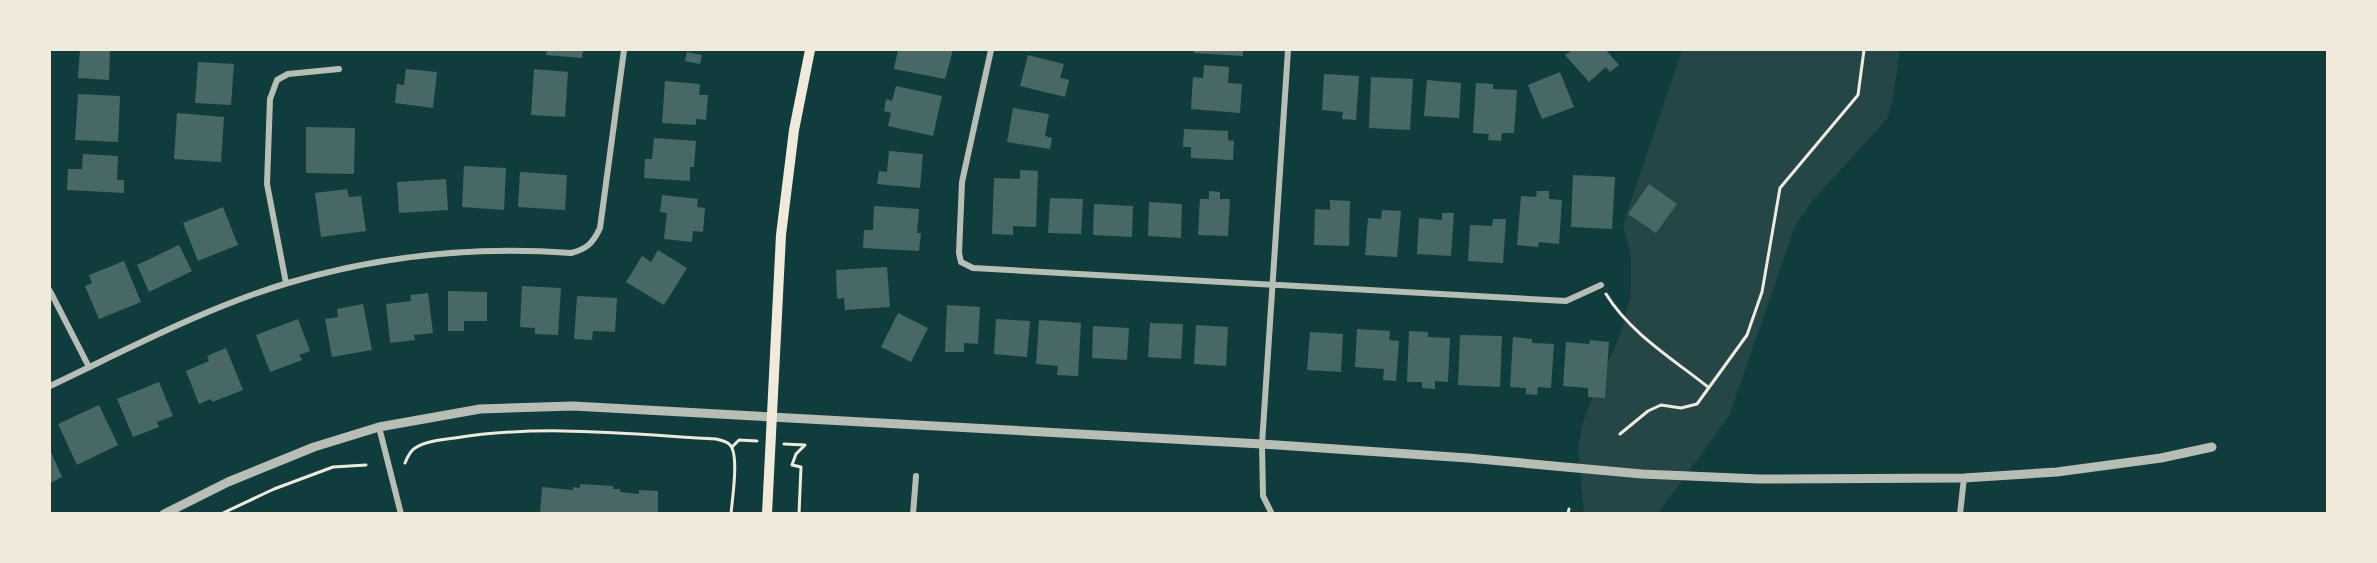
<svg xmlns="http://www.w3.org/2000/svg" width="2377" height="563" viewBox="0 0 2377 563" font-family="'Titillium Web',sans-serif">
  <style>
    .green { fill: #244646 }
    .building { fill: #486865 }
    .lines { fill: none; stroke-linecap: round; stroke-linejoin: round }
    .path { stroke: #f1e9da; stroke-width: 3 }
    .minor { stroke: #b8beb3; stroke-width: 6 }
    .tertiary { stroke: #b8beb3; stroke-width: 9 }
    .secondary { stroke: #f1e9da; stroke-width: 10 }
  </style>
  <rect width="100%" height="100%" fill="#0f3d3e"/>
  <path class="green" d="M1682 50H1900L1893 98 1887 119 1813 200 1795 226 1729 416 1658 513H1584L1578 448 1582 426 1595 390 1621 333 1631 294V258L1623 225Z"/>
  <path class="building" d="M80 50H110L109 80 78 78Z
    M547 50H583L582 58 546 55Z
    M898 50H953L945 79 894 69Z
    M1194 50H1243V56L1194 53Z
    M1572 50H1606L1619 65 1610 72 1606 67 1589 82 1565 55Z
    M687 52 702 55 700 64 685 61Z
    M1028 55 1064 64 1060 78 1069 80 1065 97 1020 86Z
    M198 62 234 64 231 105 195 103Z
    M1204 65 1229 67 1228 83 1242 84 1240 113 1191 109 1193 77 1203 78Z
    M406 69 437 72 433 108 395 103 397 84 404 85Z
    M534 69 568 72 565 117 531 115Z
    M1560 72 1574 107 1542 119 1528 85Z
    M1324 74 1359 76 1356 120 1342 119 1343 112 1322 110Z
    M1371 77 1413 79 1410 130 1369 128Z
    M1427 80 1461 83 1459 118 1424 116Z
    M665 81 700 84 699 95H708L706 120 696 119V125L662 123Z
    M1476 83 1493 84V89L1517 90 1514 133H1502L1501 141 1488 140 1489 134 1473 133Z
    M896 86 942 96 933 136 888 126 891 113 884 111 886 99 892 101Z
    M78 94 120 96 118 142 75 140Z
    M1013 108 1049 114 1045 136 1052 138 1050 149 1007 142Z
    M177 113 224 117 221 162 174 159Z
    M306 127 355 128 354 174 306 173Z
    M1184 129 1228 131V140L1234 141 1233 160 1191 158V147H1183Z
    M654 138 696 141 694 167H690V181L644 178 645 159H652Z
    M889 151 923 154 920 188 877 184 879 171 887 172Z
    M83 154 118 156 117 180H124V193L67 190 68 169H82Z
    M464 166 506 168 504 210 462 207Z
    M1020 170 1038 171 1036 227 1013 226V235L992 234 994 178 1020 179Z
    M520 172 567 175 565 210 518 207Z
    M1573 175 1615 177 1612 229 1571 227Z
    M446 179 448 210 399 213 397 182Z
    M1649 184 1677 204 1656 233 1628 214Z
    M347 189 349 197 361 196 366 231 321 237 315 193Z
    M1209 191 1220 192V199H1230L1228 236 1198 235 1200 199H1209Z
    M1537 191H1549V199L1562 200 1559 244 1539 242 1538 247 1517 245 1521 196 1536 197Z
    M662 195 698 199 697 207 705 208 703 232 693 231 692 242 664 239 667 213 660 212Z
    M1050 198 1083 199 1081 234 1048 233Z
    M1330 200 1350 201 1349 246 1314 245 1315 209 1330 210Z
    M1149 202 1182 204 1181 238 1148 236Z
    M1094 204 1133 206 1132 237 1093 235Z
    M874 206 919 209 917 233H921L919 251 863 248 864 230H873Z
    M223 207 238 245 198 261 183 223Z
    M1382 210 1401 211 1397 257 1365 255 1368 218 1381 219Z
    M1442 213H1454L1451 256 1417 254 1419 218 1442 220Z
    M1493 219H1506L1503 263 1468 261 1470 225 1492 226Z
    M179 245 192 271 149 292 137 265Z
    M658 250 687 268 664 305 626 282 642 256 651 262Z
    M124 261 141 302 99 319 85 286 92 283 89 275Z
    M887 267 890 307 845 310 844 298 837 299 836 270Z
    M522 286 561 288 558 335 535 334V328L520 327Z
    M448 291 487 292V321H464V331H448Z
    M428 293 433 333 414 335 415 340 390 343 386 304 411 301 410 295Z
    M577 296 617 298 615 332 593 331 592 340 574 339Z
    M363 304 372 350 332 357 325 319 338 317 337 309Z
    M947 305 980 307 978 344 964 343V352H945Z
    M898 313 928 328 911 362 881 347Z
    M298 319 310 351 299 355 302 360 270 372 256 335Z
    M996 319 1030 321 1027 357 994 354Z
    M1039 320 1081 323 1078 376 1057 375 1058 366 1036 364Z
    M1150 323 1183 324 1181 359 1148 357Z
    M1196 325 1228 327 1226 366 1194 364Z
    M1093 326 1129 328 1127 360 1092 358Z
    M1357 329 1390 331 1389 340 1399 341 1396 381 1383 380 1384 369 1355 367Z
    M1409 331 1428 332V337L1450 338 1448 382 1435 381V389L1422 388V382H1407Z
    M1310 332 1343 334 1341 372 1307 370Z
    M1460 335 1502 336 1500 387 1458 385Z
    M1513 337 1532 339V343L1554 344 1551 388 1538 387 1537 395 1526 394V388L1510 387Z
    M1590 340 1609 342 1605 398 1588 397V388L1563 386 1566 342 1589 344Z
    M226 348 243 390 212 402 211 399 199 404 186 371 209 361 207 356Z
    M159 382 173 416 157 422 159 427 133 437 117 399Z
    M99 405 118 445 77 465 58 424Z
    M50 450 62 477 50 483Z
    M580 484 613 486V489H620V492L639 494V490L658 491V514H540L542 487 573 490V487L580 488Z"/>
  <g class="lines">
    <path class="path" d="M1606 294C1630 333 1673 359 1708 387
      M1620 434 1648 411 1661 405 1681 408 1697 404 1747 335 1762 292 1780 188 1858 95 1864 50
      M784 444 805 445
      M732 447 739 440 757 441
      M405 463C407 458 410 451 415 448 426 441 441 440 455 438 541 424 629 434 716 439 720 440 726 441 729 444 740 452 732 500 731 514
      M221 514 274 489 333 467 366 465
      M799 514 801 467 792 465 796 454 805 445
      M1568 514 1569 509"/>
    <path class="minor" d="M991 50 962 182 959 253 961 262 973 268 1566 301 1601 285
      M286 283 267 184 270 99 277 80 288 74 339 69
      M50 291 89 367
      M50 386C126 350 207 307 288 283 379 256 476 246 571 253 587 249 593 243 600 228L624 50
      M379 427 401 514
      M913 514 916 476
      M1272 514 1263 496 1262 444 1288 50
      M1960 514 1964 478"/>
    <path class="tertiary" d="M164 514 228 482 314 447 379 427 480 409 573 406 1262 444 1468 458 1642 474 1759 479 1964 478 2057 472 2161 458 2212 447"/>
    <path class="secondary" d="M767 514 781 235 794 130 810 50"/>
  </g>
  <rect width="2377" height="563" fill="none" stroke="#f1e9da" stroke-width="102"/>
</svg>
